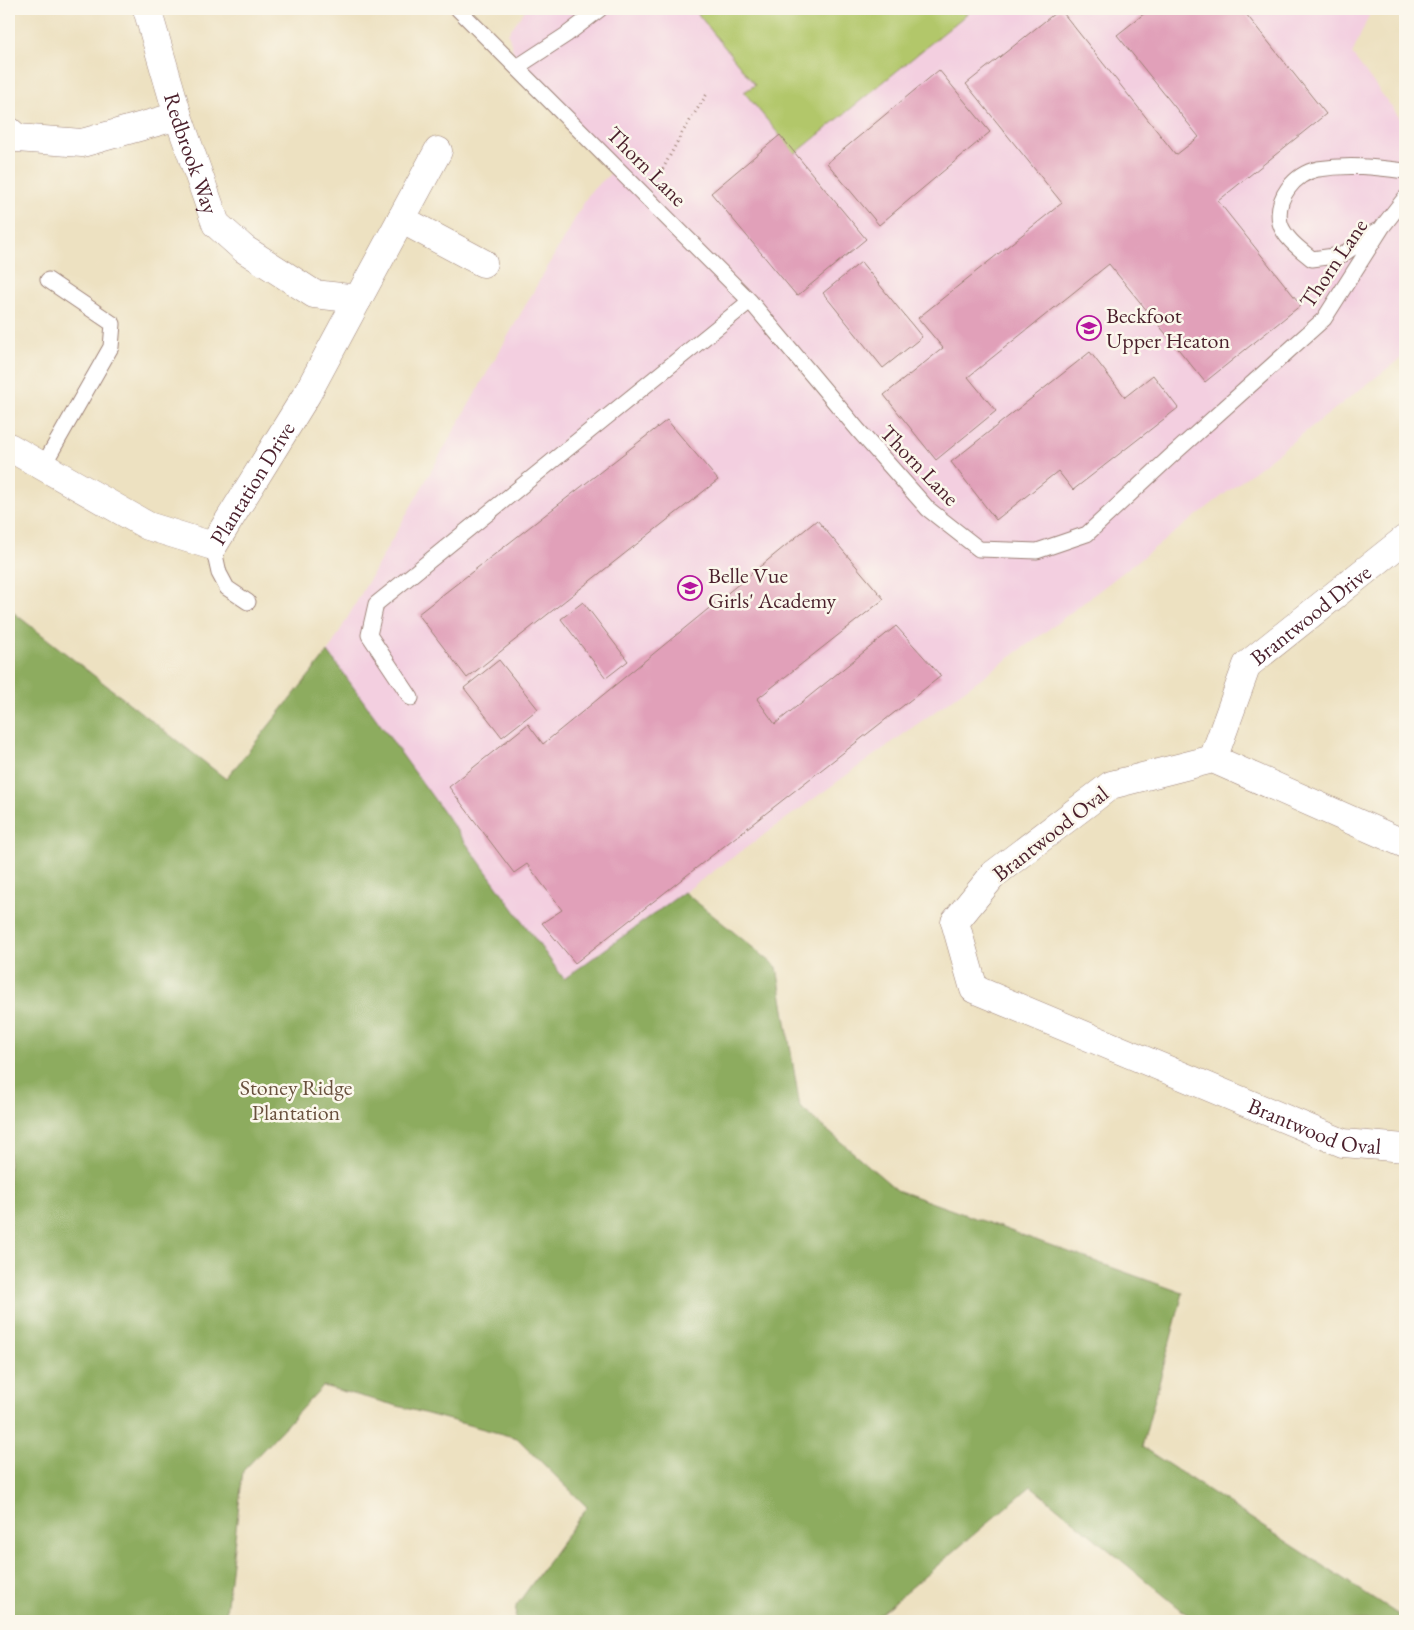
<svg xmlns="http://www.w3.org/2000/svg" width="1414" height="1630" viewBox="0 0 1414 1630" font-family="'EB Garamond',serif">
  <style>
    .built { fill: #f3cfe0 }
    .green { fill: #b2c76b; stroke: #7e734b }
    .forest { fill: #8dac5f; stroke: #6c6645 }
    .building { fill: #e1a0b9 }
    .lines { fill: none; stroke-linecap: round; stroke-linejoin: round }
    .lane-casing { stroke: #9c8076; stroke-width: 17 }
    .street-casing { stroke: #9c8076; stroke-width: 29 }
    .path { stroke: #9c8076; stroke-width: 3; stroke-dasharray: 1 4; stroke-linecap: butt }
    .lane { stroke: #fff; stroke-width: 15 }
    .street { stroke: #fff; stroke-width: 28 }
    .labels { text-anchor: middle; stroke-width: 5; stroke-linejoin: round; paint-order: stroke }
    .street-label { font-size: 22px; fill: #4a1f2b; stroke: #fbf7ec }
    .poi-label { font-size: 22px; fill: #4a1f2b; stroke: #fbf7ec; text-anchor: start }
    .park-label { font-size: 22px; fill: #69513e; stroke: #fbf7ec }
  </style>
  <rect width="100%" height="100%" fill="#fbf7ec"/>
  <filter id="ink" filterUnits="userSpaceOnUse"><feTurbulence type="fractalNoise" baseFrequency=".02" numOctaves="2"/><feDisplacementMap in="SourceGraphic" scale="10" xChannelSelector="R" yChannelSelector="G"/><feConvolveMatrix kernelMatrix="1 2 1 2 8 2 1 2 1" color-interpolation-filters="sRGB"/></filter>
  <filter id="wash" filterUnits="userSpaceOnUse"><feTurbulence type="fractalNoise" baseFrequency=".0096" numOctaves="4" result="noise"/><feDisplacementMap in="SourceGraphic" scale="20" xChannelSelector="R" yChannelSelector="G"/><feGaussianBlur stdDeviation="1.12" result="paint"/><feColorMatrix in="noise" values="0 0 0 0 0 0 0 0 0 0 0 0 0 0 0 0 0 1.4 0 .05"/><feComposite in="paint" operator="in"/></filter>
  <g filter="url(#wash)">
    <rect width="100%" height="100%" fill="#ede1c1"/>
    <path class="built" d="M526 9H1372L1352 54 1405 125V355L1052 627 564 979 328 652 590 192 618 167 517 67 508 33Z"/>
    <path class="green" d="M694 9H973L795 154 744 92 755 85Z"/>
    <path class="forest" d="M9 609 226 779 328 652 564 979 684 892 777 967 800 1107 897 1190 1183 1293 1142 1447 1405 1619V1621H1195L1031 1486 872 1621H515L516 1606 587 1507 517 1438 323 1386 243 1471 225 1621H9Z"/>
    <g id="blocks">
      <path class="building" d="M1060 9 1176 155 1199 137 1117 35 1150 9H1242L1326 114 1218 201 1301 305 1205 382 1109 264 968 377 996 411 936 460 884 395 943 348 918 318 1062 203 966 84Z
        M939 70 990 132 879 225 827 163Z
        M780 135 866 239 797 296 711 193Z
        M861 262 922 337 883 368 823 293Z
        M1090 352 1125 397 1153 375 1178 408 1073 490 1058 471 996 520 951 462Z
        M667 420 718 480 467 678 418 614Z
        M817 520 884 599 757 699 775 724 896 626 941 676 575 963 542 923 562 910 527 864 514 873 449 787 528 724 543 744Z
        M583 602 628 661 606 678 561 619Z
        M499 660 538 709 502 737 464 688Z"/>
    </g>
  </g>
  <g filter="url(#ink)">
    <use href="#blocks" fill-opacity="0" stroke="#9c8076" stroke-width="1"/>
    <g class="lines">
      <defs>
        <path id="lane" d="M458 9 750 301 859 431 928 509 979 549 1037 551 1087 534 1170 457 1324 319 1383 226 1405 198
          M517 67 566 35 600 9
          M1376 231 1342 255 1312 259C1301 250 1284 238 1280 223 1275 198 1294 174 1318 169 1348 164 1375 167 1405 171
          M43 466 111 347 113 324 48 280
          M213 546 219 573 227 588 248 602
          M411 698 369 635 376 604 750 301"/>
        <g id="street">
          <path id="s1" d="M147 9 178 116 216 224 244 249 314 294 358 299 438 151"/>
          <path d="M9 131 17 138 82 143 178 116"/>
          <path d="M401 219 483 263"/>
          <path id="s2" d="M9 447 148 526 213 546 307 394 358 299"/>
          <path id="s3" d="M1213 759 1247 665 1405 539"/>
          <path id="s4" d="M1405 844 1213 759 1111 785 994 874 955 922 974 989 1343 1143 1405 1148"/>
        </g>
      </defs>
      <use href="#lane" class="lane-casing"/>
      <use href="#street" class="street-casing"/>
      <path class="path" d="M658 178 682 133 707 94"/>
      <use href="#lane" class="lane"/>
      <use href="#street" class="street"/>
    </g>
  </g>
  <defs>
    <symbol id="school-ring" viewBox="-11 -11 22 22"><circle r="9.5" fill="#fbf7ec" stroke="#b5179e" stroke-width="1.5"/><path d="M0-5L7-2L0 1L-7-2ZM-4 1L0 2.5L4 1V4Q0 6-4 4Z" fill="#b5179e"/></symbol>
  </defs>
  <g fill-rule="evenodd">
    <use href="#school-ring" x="1075" y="314" width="28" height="28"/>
    <use href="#school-ring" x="676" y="574" width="28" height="28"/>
  </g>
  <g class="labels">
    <g class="street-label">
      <text dy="8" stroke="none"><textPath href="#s1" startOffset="151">Redbrook Way</textPath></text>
      <text transform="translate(647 166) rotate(45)" y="8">Thorn Lane</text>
      <text transform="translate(1333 263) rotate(-56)" y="8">Thorn Lane</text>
      <text transform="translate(920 465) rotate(46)" y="8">Thorn Lane</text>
      <text dy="8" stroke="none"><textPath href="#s2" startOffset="302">Plantation Drive</textPath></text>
      <text dy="8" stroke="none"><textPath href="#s3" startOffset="181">Brantwood Drive</textPath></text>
      <text transform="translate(1050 833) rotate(-38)" y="8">Brantwood Oval</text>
      <text dy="8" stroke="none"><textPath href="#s4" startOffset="962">Brantwood Oval</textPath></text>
    </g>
    <g class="poi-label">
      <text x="1106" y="323">Beckfoot<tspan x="1106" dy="25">Upper Heaton</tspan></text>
      <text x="708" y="583">Belle Vue<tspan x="708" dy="25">Girls' Academy</tspan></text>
    </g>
    <g class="park-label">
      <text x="296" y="1095">Stoney Ridge<tspan x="296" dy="25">Plantation</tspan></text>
    </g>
  </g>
  <rect width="1414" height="1630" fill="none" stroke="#fbf7ec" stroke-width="30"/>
</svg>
